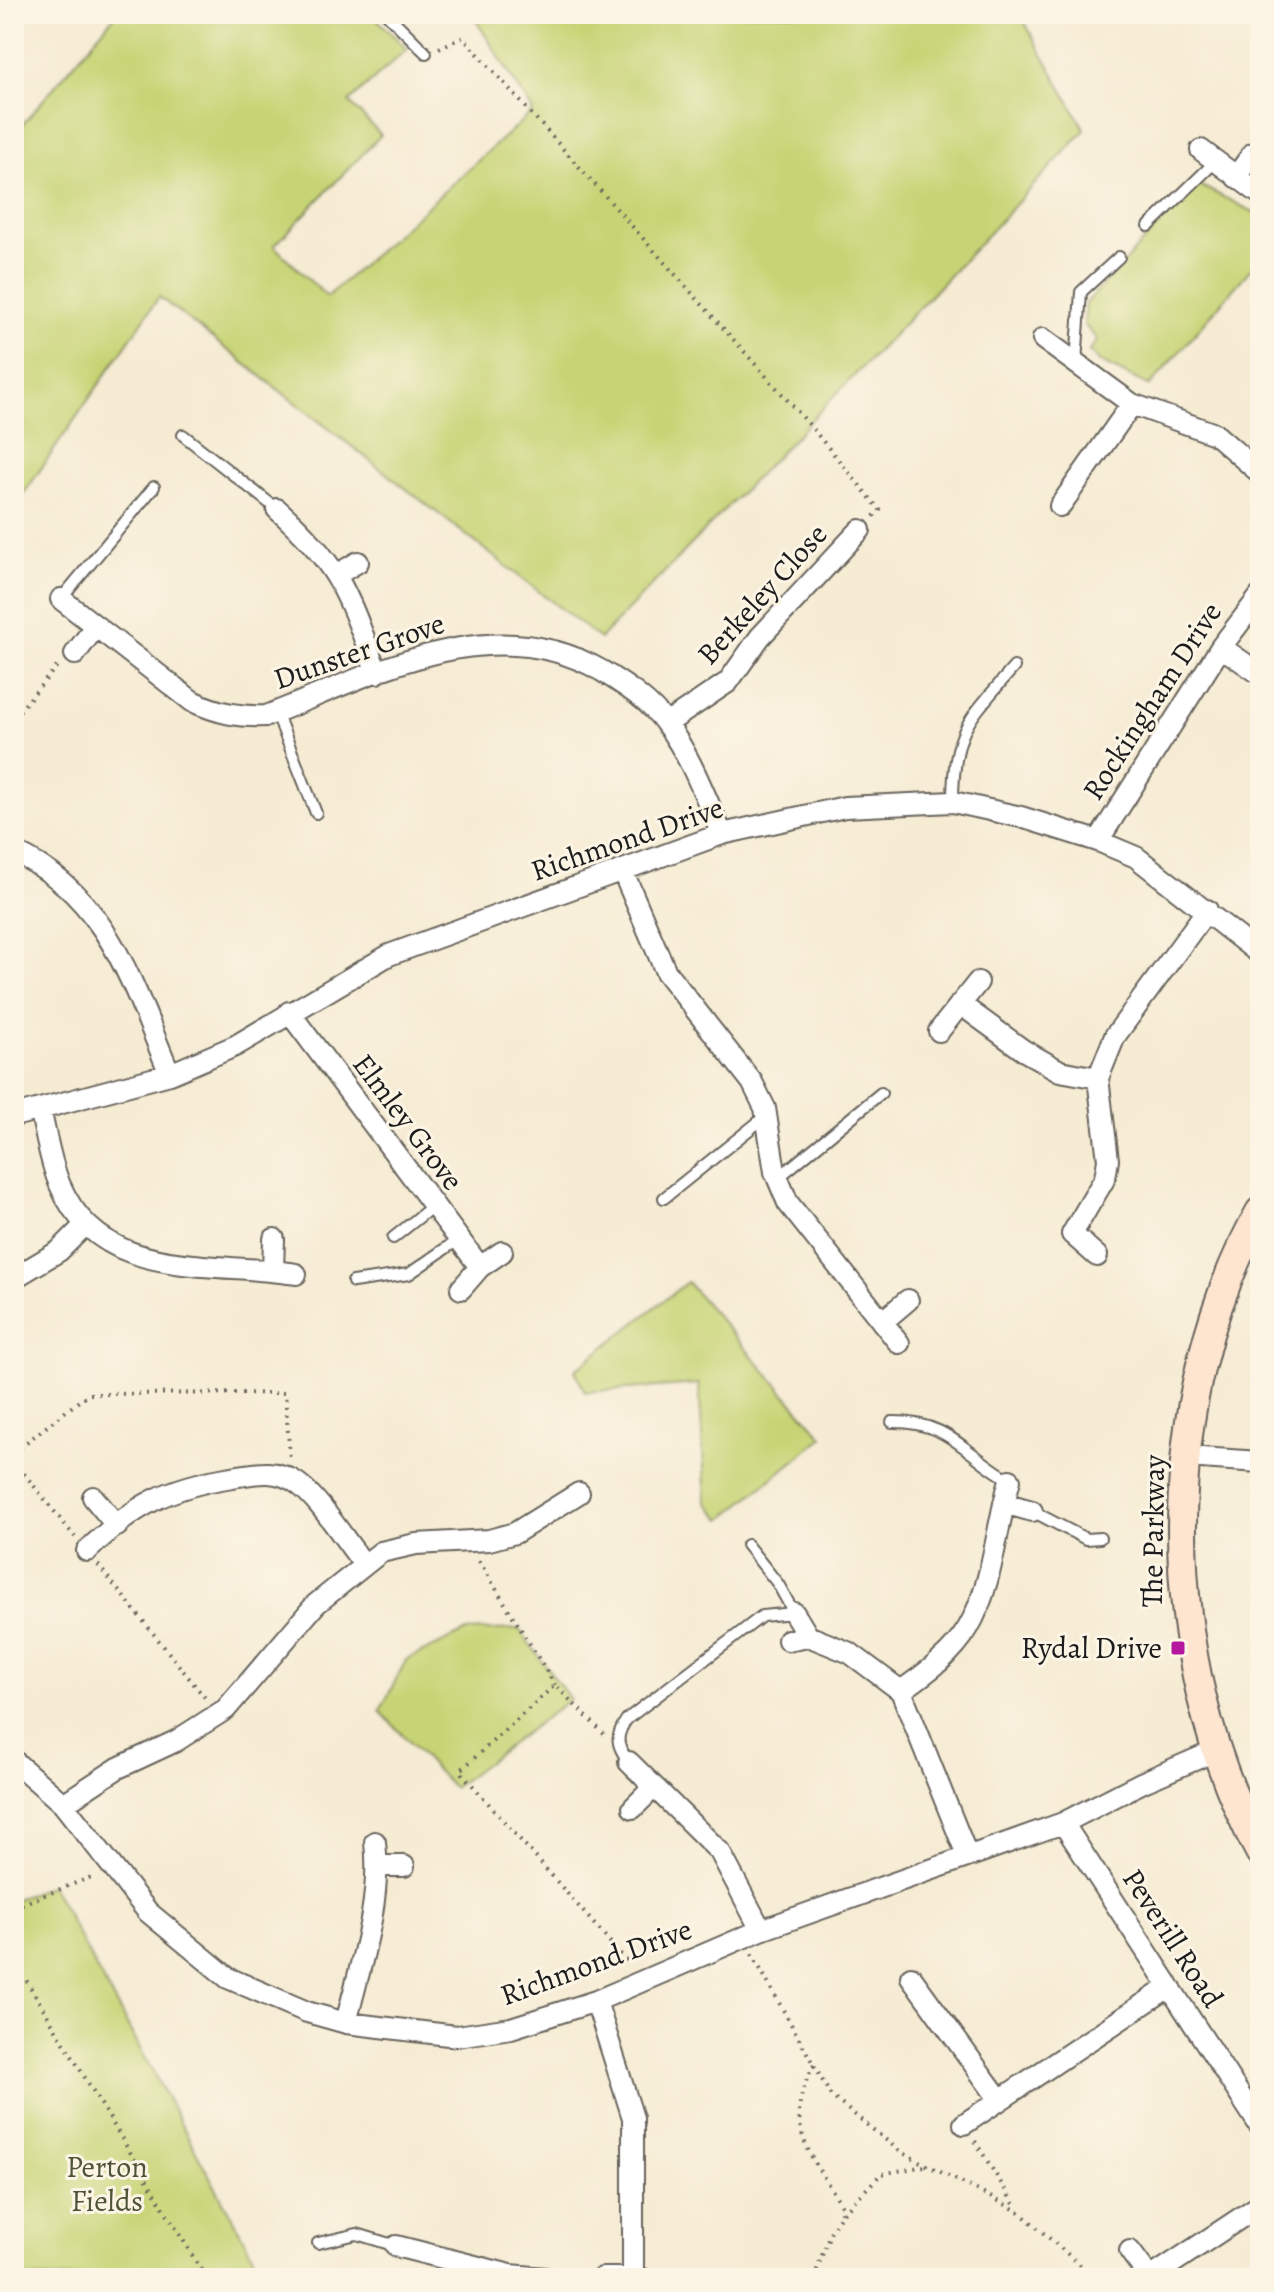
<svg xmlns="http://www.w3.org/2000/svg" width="1274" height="2292" viewBox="0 0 1274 2292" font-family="Alegreya,serif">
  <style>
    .green { fill: #c7d475; stroke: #727848; stroke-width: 2 }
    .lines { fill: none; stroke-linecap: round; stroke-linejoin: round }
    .lane-casing { stroke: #68645c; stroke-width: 14 }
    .street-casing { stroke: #68645c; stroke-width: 24 }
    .secondary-casing { stroke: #68645c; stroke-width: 32 }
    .path { stroke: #68645c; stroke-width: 4; stroke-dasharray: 2 6; stroke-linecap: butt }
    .lane { stroke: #fff; stroke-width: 10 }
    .street { stroke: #fff; stroke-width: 20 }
    .secondary { stroke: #fde5d0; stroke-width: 28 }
    .poi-dot { fill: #b5179e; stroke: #fcf5e5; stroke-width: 3 }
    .labels { text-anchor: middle; stroke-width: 6; stroke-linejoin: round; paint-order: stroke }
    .street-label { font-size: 30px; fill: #1c1c1c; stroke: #fcf5e5 }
    .poi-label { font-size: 30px; fill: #1c1c1c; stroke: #fcf5e5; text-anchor: end }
    .park-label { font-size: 30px; fill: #4f5337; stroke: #fcf5e5 }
  </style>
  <rect width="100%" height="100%" fill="#fcf5e5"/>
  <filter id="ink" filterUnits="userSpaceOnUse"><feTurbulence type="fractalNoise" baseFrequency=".0125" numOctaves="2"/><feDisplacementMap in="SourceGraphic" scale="16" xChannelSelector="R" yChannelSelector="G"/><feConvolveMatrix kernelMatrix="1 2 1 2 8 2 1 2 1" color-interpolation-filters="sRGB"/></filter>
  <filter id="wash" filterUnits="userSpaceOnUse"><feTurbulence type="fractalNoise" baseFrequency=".006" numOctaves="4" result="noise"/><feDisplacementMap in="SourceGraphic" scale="32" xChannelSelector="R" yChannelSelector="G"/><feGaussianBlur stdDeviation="1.8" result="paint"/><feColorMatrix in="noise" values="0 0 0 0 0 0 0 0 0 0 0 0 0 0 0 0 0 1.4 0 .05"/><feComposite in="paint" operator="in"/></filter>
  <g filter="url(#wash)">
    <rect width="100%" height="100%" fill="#f6ebd3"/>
    <path class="green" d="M116 14H372L407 49 349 102 381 135 274 246 327 297 533 111 472 14H1020L1085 130 904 324 600 639 159 297 14 508V143L16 132Z
      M1197 184 1260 215V258L1150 386 1098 361 1089 351 1098 340 1084 325 1086 303Z
      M687 1282 823 1437 722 1519 706 1502 699 1384 585 1392 575 1370Z
      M519 1629 570 1699 453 1788 380 1711 406 1660 467 1631Z
      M51 1885 265 2278H14V1900Z"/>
  </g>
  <g filter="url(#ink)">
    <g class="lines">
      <defs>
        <path id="lane" d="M387 14 426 53
          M1149 226 1216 161
          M1076 363 1081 292 1119 257
          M183 435 277 509
          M61 599 154 487
          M276 712 316 813
          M953 802C953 729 968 721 1014 667
          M778 1178 881 1093
          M664 1198 766 1116
          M393 1238 433 1206
          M353 1282 409 1274 459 1239
          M892 1422C950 1421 964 1454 1010 1480
          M1032 1511 1086 1539 1100 1538
          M629 1762C617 1746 614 1737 627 1719L762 1616 794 1613 778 1584 747 1545
          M318 2243 357 2234 396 2246"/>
        <path id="street" d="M1201 150 1260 194
          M1236 177 1253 153
          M1043 339 1132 404 1215 434 1260 473
          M1060 506 1132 404
          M277 509C341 566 348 595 377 673
          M338 574 358 562
          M61 599 192 701C218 713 238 717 266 716 373 675 491 606 602 671 626 686 650 701 667 725 691 757 705 797 722 834
          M1221 647 1260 674
          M75 654 95 627
          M666 724 728 682 760 637 860 530
          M1098 841 1221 647 1260 596
          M14 852C108 894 133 987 170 1074
          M623 872 666 972 752 1082 765 1108 775 1172 788 1203 899 1343
          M960 1004 1023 1050 1060 1071 1098 1078
          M289 1012 480 1267
          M939 1031 978 982
          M40 1109C46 1134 50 1162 60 1185 101 1282 211 1260 296 1274
          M14 1116 170 1074 235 1046 389 955 722 834 845 807 953 802 1021 817 1098 841 1136 857 1260 954
          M1097 1256 1072 1234 1105 1178 1108 1160 1098 1078 1115 1036 1207 910
          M273 1270 274 1239
          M14 1278 59 1251 85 1225
          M461 1289 480 1267 502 1252
          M882 1322 908 1300
          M1186 1457 1260 1462
          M93 1497 117 1526
          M1004 1503 1032 1511
          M87 1551C134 1505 168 1487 232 1477 256 1473 276 1468 297 1483 320 1499 345 1541 364 1564
          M808 1636 850 1653 901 1691 967 1855
          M788 1640 808 1636 794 1613
          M901 1691C926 1673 952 1655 968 1628 993 1585 996 1528 1010 1480
          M14 1761 63 1804 148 1912 228 1978 307 2012 346 2023 457 2036 511 2028 596 2001 761 1930 1063 1823 1141 1783 1215 1751
          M629 1762 720 1852 761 1930
          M63 1804 118 1768 176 1741 226 1709 316 1604 381 1552 416 1544 489 1540 515 1533 579 1493
          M633 1808 654 1787
          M1063 1823 1260 2126
          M378 1866H404
          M911 1977 999 2099
          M596 2001 633 2118V2277
          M346 2023C360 1965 382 1902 375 1842
          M964 2124 1169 1987
          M396 2246 510 2275 546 2278
          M1130 2251 1150 2278
          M602 2278H641
          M1150 2278 1260 2205"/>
        <path id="secondary" d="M1260 1212C1154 1400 1158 1663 1260 1852"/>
      </defs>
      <use href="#lane" class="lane-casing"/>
      <use href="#street" class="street-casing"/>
      <use href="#secondary" class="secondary-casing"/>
      <path class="path" d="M439 48 463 37 807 422 880 510 873 517
        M14 717 59 664
        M14 1452 88 1394 285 1393 290 1458
        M14 1461 75 1537
        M479 1561 555 1685
        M98 1565 206 1699
        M604 1734 555 1685 460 1771 630 1965
        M14 1907 94 1876
        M752 1954 831 2096 901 2152 1018 2211 1095 2278
        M14 1960 206 2278
        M814 2065C780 2124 811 2155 842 2206L841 2213
        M975 2141 1017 2209
        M814 2278 830 2233 841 2215 881 2174 925 2166"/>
      <use href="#lane" class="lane"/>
      <use href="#street" class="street"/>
      <use href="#secondary" class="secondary"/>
    </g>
  </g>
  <rect class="poi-dot" x="1170" y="1640" width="16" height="16" rx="4"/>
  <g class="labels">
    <g class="street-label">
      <text transform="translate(762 594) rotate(-48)" y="10">Berkeley Close</text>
      <text transform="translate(359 651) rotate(-19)" y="10">Dunster Grove</text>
      <text transform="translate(1152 701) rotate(-57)" y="10">Rockingham Drive</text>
      <text transform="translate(627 839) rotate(-19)" y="10">Richmond Drive</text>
      <text transform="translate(408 1122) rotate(53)" y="10">Elmley Grove</text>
      <text transform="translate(1153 1531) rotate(-89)" y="10">The Parkway</text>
      <text transform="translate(1173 1938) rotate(57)" y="10">Peverill Road</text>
      <text transform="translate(596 1962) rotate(-20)" y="10">Richmond Drive</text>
    </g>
    <g class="poi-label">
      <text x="1162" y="1658">Rydal Drive</text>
    </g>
    <g class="park-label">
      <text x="107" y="2177">Perton<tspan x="107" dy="34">Fields</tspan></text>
    </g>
  </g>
  <rect width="1274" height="2292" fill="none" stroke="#fcf5e5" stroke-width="48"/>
</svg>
